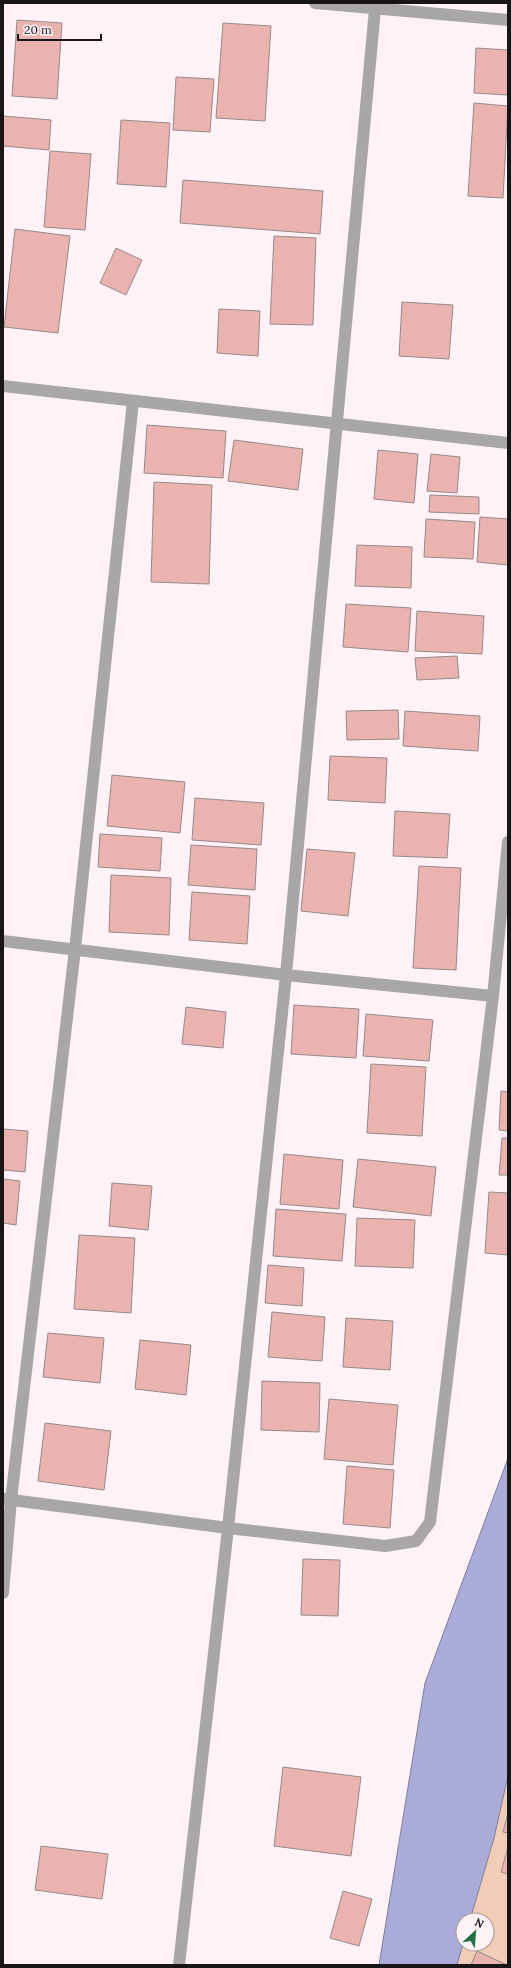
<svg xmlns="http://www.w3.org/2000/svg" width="511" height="1968" viewBox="0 0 511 1968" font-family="Lora,serif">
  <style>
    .green { fill: #f1cdb5 }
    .water { fill: #aaabd8; stroke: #7e7e9e }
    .building { fill: #eab3b0; stroke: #958a89 }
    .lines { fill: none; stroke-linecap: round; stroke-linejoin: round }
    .minor { stroke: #a9a6aa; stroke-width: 12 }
  </style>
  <rect width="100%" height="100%" fill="#fef2f7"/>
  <path class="green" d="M508 1776V1965H457L463 1944H487V1920H470L494 1838Z"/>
  <path class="water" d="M508 1458V1776L494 1838 470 1920H463V1944L457 1965H379L425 1683Z"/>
  <path class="building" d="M17 20 62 23 57 99 12 96Z
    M223 23 271 26 265 121 216 118Z
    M476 48 508 50V95L474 93Z
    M176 77 214 79 210 132 173 130Z
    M474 103 508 106 503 198 468 196Z
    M3 116 51 120 49 150 3 146Z
    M121 120 170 123 166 187 117 184Z
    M50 151 91 154 85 230 44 227Z
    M183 180 323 191 320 234 180 223Z
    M15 229 70 236 58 333 4 327Z
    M274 236 316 238 313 325 270 324Z
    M116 248 142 260 126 295 100 283Z
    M402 302 453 305 449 359 399 356Z
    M219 309 260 311 258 356 217 353Z
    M147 425 226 431 223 478 144 473Z
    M234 440 303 449 298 490 228 481Z
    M378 450 418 454 414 503 374 499Z
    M431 454 460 457 457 493 427 491Z
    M154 482 212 485 209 584 151 582Z
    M430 495 479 497V514L429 512Z
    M480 517 508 519V565L477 562Z
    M426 519 475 522 473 559 424 557Z
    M357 545 412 547 411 588 355 586Z
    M346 604 411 608 408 652 343 647Z
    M417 611 484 616 482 654 415 651Z
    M457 656 459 678 417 680 415 658Z
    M398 710 399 739 347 740 346 711Z
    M405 711 480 716 478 751 403 746Z
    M330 756 387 758 385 803 328 800Z
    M112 775 185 782 180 833 107 826Z
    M195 798 264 803 261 845 192 840Z
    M395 811 450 814 447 858 393 856Z
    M100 834 162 838 160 871 98 867Z
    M191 845 257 849 255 890 188 885Z
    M307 849 355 853 348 916 301 911Z
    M419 866 461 868 456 970 413 968Z
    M111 875 171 878 169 935 109 932Z
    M192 892 250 896 247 944 189 940Z
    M294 1005 359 1009 356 1058 291 1054Z
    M186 1007 226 1012 223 1048 182 1044Z
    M366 1014 433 1020 429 1061 363 1056Z
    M371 1064 426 1067 422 1136 367 1133Z
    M501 1091 508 1092V1131L499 1130Z
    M3 1129 28 1131 25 1172 3 1170Z
    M502 1138H508V1175H499Z
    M284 1154 343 1160 339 1209 280 1204Z
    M358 1159 436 1167 431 1216 353 1207Z
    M3 1179 20 1181 16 1225 3 1223Z
    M112 1183 152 1186 148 1230 109 1226Z
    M489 1192 508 1193V1255L485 1253Z
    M276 1209 346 1214 342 1261 273 1256Z
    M357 1218 415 1220 413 1268 355 1266Z
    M79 1235 135 1238 131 1313 74 1309Z
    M268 1265 304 1268 302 1306 265 1303Z
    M272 1312 325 1317 322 1361 268 1357Z
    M346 1318 393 1321 390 1370 343 1367Z
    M48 1333 104 1338 100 1383 43 1377Z
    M140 1340 191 1345 186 1395 135 1389Z
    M262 1381 320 1383 319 1432 261 1430Z
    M329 1399 398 1405 393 1465 324 1459Z
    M45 1423 111 1431 104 1490 38 1481Z
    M347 1466 394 1470 390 1528 343 1524Z
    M303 1559 340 1560 338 1616 301 1615Z
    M283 1767 361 1777 351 1856 274 1846Z
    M508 1813V1833L503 1832Z
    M41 1846 108 1854 102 1899 35 1890Z
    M508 1847V1874L501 1872Z
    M343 1891 372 1899 359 1946 330 1938Z
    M477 1951 507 1965H471Z"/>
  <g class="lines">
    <path class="minor" d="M315 3 508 20
      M3 386 508 443
      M3 941 286 975 493 996
      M4 1499 228 1528 385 1546 416 1541 430 1522 493 996 508 842
      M3 1593 11 1500 75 949 133 401
      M179 1965 228 1528 286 975 375 9"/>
  </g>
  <rect width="511" height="1968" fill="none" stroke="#191516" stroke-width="8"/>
  <g transform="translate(475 1932) rotate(26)"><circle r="19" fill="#fef2f7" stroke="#a29a9d"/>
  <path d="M0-3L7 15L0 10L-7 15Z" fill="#1f7243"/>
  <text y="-6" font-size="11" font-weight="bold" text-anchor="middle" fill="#191516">N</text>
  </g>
  <path d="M18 34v6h83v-6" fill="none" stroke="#191516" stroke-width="2"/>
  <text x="24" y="34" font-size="12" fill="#191516" stroke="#fef2f7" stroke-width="3" paint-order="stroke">20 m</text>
</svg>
